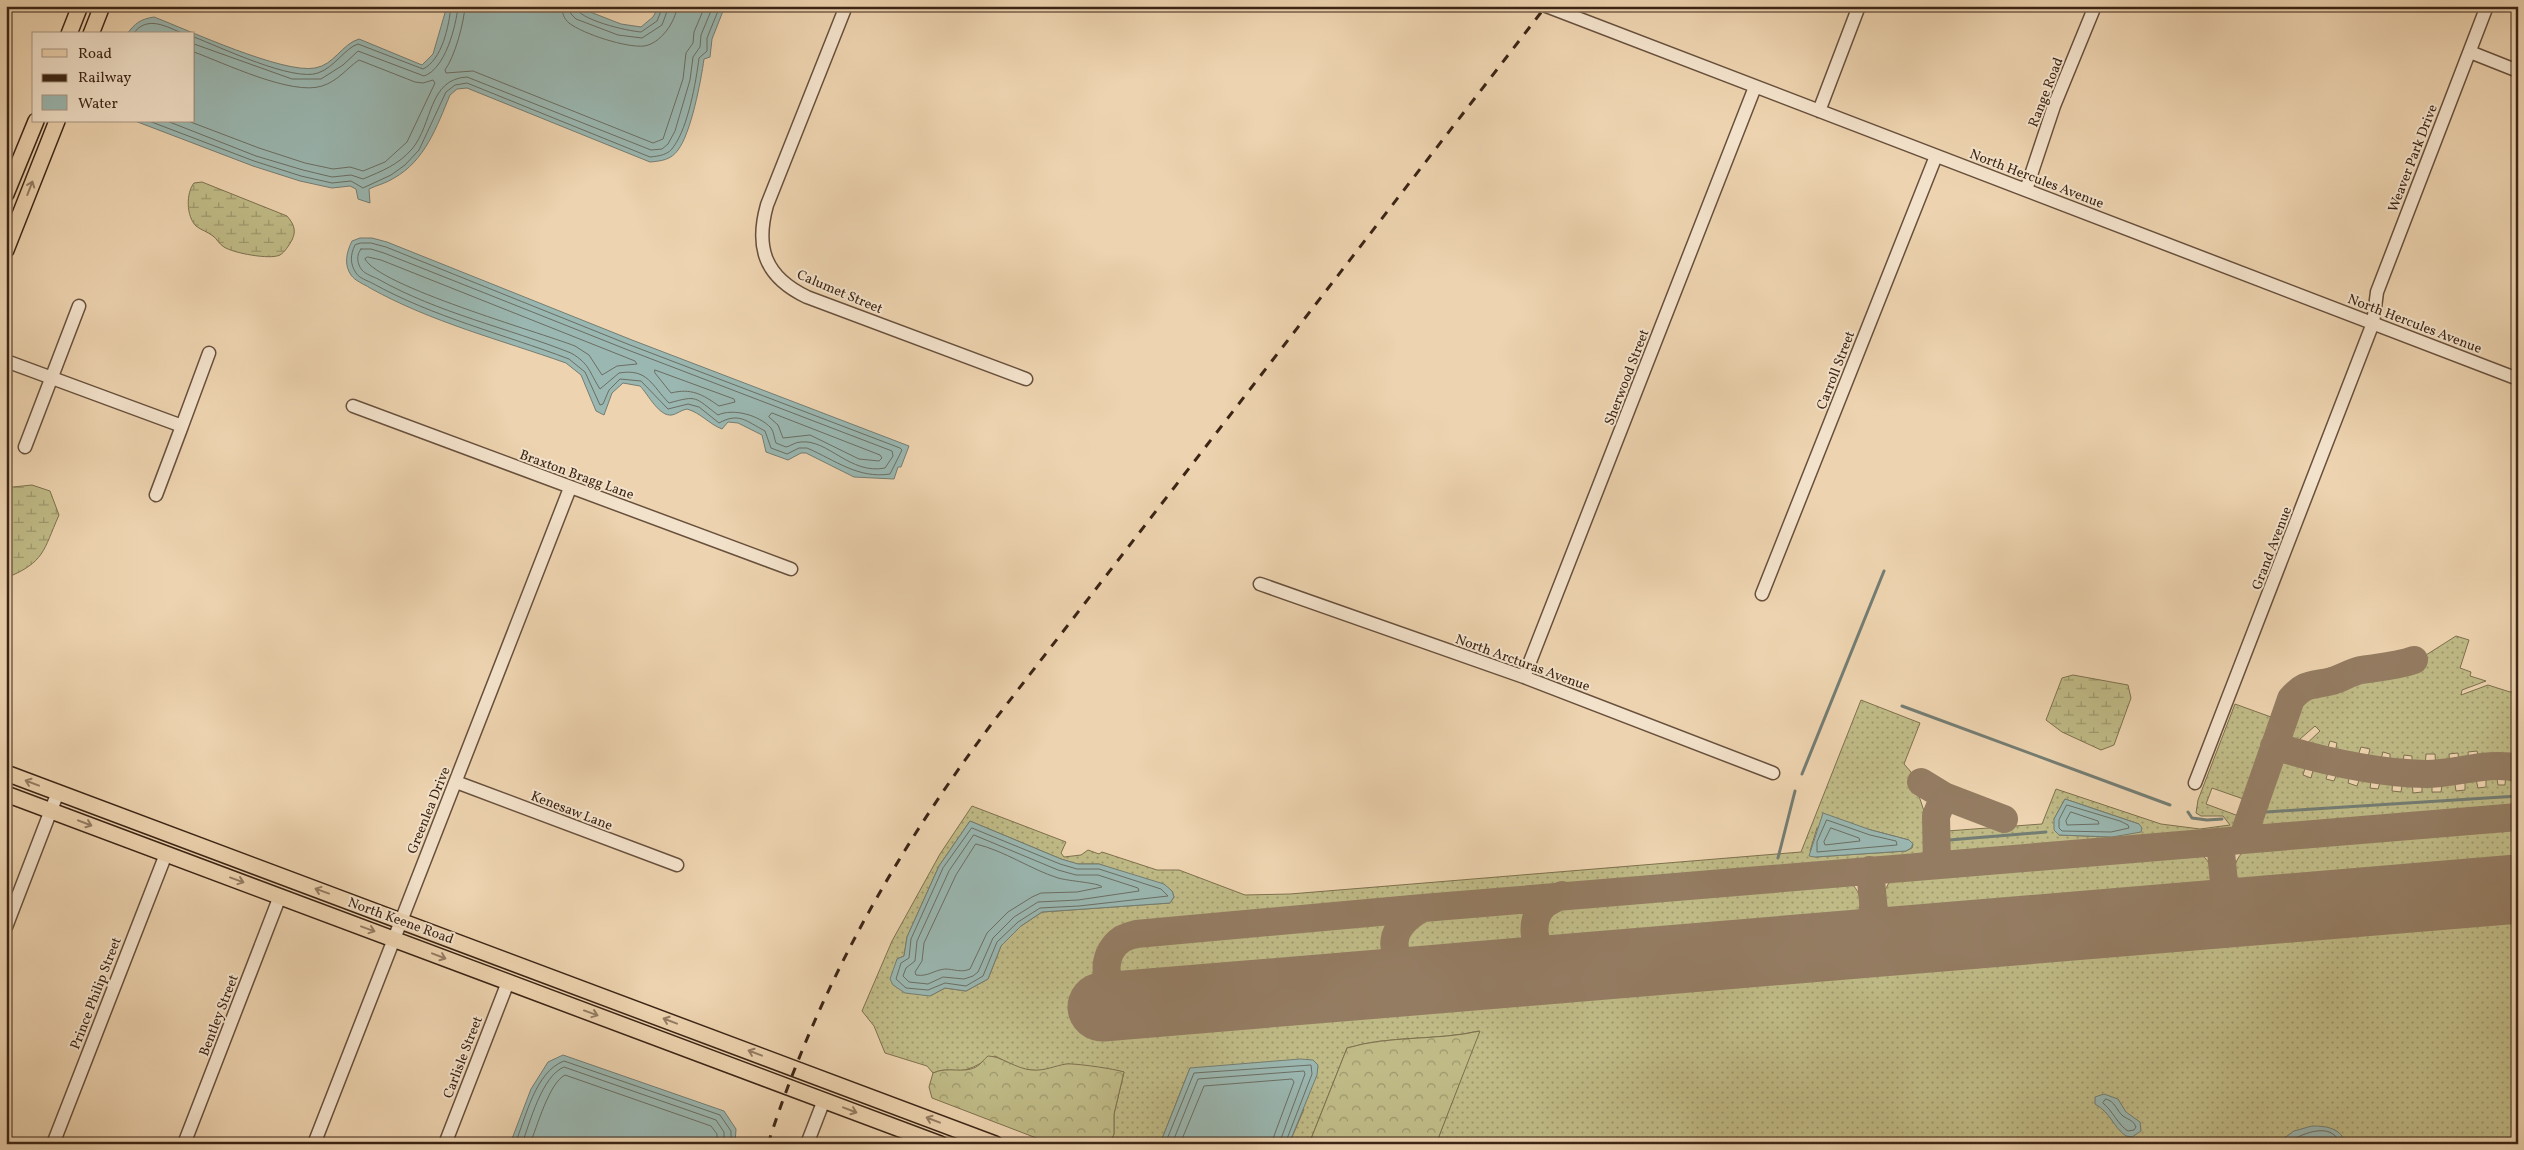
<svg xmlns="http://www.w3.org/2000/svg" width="2524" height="1150" viewBox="0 0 2524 1150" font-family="Vollkorn,serif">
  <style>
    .grass { fill: url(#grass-dots); stroke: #7e704e; fill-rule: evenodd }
    .forest { fill: url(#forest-crowns); stroke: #7e704e }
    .wetland { fill: url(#wetland-marsh); stroke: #7e704e }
    .water { fill: #9ab7b1; stroke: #747d73 }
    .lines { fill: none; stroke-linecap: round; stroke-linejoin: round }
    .shore { stroke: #6b6e63; stroke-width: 1 }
    .stream { stroke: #747d73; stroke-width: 3 }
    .taxiway { stroke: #947c62; stroke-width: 28 }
    .runway { stroke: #947c62; stroke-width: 69 }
    .minor-casing { stroke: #68503c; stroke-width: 15 }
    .major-casing { stroke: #3c2515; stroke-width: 18 }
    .minor { stroke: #f3e2cb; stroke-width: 12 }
    .major { stroke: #edd3af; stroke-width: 15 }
    .rail { stroke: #3c2515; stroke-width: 3; stroke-dasharray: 9 9; stroke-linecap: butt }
    .oneway { stroke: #947c62 }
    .labels { text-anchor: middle; stroke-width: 4; stroke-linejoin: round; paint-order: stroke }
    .street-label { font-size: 14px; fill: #3c2515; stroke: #f3e2cb }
  </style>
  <defs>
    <pattern id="grass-dots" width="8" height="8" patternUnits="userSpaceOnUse" patternTransform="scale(1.25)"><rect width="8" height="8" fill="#bfba86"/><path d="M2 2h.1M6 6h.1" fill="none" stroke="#9c976c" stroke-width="1.8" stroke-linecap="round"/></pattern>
    <pattern id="forest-crowns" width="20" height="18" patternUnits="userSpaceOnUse" patternTransform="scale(1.25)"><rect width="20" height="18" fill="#bfba86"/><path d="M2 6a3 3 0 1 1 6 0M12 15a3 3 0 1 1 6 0" fill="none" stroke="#9c976c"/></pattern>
    <pattern id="wetland-marsh" width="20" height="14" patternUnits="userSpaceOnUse" patternTransform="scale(1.25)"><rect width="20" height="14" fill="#bfba86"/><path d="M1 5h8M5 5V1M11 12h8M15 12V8" fill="none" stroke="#9c976c"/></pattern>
  </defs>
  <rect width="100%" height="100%" fill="#edd3af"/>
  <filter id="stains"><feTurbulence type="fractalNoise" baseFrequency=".004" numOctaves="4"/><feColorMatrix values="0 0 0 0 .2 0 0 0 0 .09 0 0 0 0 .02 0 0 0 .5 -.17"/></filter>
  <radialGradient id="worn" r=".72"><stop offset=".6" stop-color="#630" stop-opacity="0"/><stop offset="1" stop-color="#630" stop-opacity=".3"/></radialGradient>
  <path class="grass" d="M2456 636 2469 640 2460 668 2471 672 2470 676 2486 681 2462 690 2461 695 2488 685 2510 692 2518 691V763L2494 761 2480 764 2477 751 2468 752 2469 766 2462 767 2459 764 2458 753 2449 754 2450 767 2436 768 2435 754H2426L2425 768 2419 770 2412 768V756L2404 755 2402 768 2390 767V754L2383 752 2379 766 2369 764 2367 761 2370 749 2361 747 2356 762 2334 757 2337 743 2330 741 2325 756 2300 750 2320 731 2315 726 2292 746H2283L2281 743 2295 705 2310 691 2415 662Z
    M1861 700 1920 723 1904 764 1911 772 1924 811 1923 822 1928 843 1927 851 1919 858 1130 927C1086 946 1099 985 1102 1026L2518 907V1144H1436L1479 1031C1435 1041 1390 1035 1347 1048L1309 1144H1289L1304 1109 1190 1068 1160 1144H1110L1114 1134V1114L1124 1072 1068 1064 1042 1071 1020 1069 995 1056C984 1060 977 1067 965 1070 953 1072 947 1067 933 1073L927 1066 885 1053 874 1026 862 1011 892 941 940 854 972 806 1066 842 1061 853 1064 857 1081 855 1088 850 1099 854 1102 852 1157 870H1179L1245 895 1290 894 1388 886 1801 852ZM970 821 1061 859 1077 864H1099L1172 891 1174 897 1170 903 1042 912 1021 926 1001 946 988 979 966 991 945 988 930 996 897 959 904 956 907 937 939 866ZM1817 828 1871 830 1909 840 1913 844 1912 848 1906 851 1815 857 1810 851Z
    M2235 704 2271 717 2276 728 2249 801 2212 788 2206 804 2244 818 2226 834 1958 856 1951 854 1945 848 1943 834 1947 831 2042 824 2056 789 2161 824 2200 829 2230 825 2223 816H2201L2196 813 2198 800ZM2065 799 2139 824 2111 837 2059 835 2054 819Z
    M2282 754 2307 761 2303 775 2311 778 2315 763 2330 765 2326 779 2334 781 2339 768 2351 770 2348 783 2357 786 2362 772 2372 775 2370 788 2378 789 2382 776 2393 777 2392 791 2401 792 2403 778 2412 780 2413 793 2422 792V780H2432V792H2441L2443 778H2454L2456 791 2465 790V779L2467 776 2475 775 2478 788 2486 787V773L2496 772 2498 785H2505L2506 772H2516L2518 809 2274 830 2261 824 2256 812 2276 756Z
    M2518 824V871L2255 893C2230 886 2228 861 2249 847Z
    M2195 851C2217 861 2216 884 2198 898L1905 922 1894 918 1883 904C1883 891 1887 883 1897 875Z
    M1847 879C1866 896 1864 910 1846 927L1567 950C1549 943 1541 932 1548 913L1562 903Z
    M1530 906 1522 925 1524 953 1420 962 1411 957 1405 945 1409 928 1425 916Z
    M1391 919 1383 945 1385 965 1128 986C1102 978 1113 949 1134 941Z"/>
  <path class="forest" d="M1480 1031 1436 1144H1309L1347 1048C1390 1035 1436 1041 1480 1031Z
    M988 1056C1001 1056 1016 1069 1032 1070 1045 1071 1054 1066 1066 1064 1075 1063 1115 1069 1124 1072L1114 1114V1134L1110 1144H1052L932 1098 929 1087 933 1073C948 1066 963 1074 976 1067 980 1065 984 1059 988 1056Z"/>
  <path class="wetland" d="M202 182 287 216C293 223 297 230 292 240 289 245 285 252 280 255 270 260 233 253 224 247 219 244 217 239 213 236 208 232 201 230 196 226 186 216 186 193 194 183Z
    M6 485 13 487 32 485 50 491 59 515C43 551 45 562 6 578Z
    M2073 675 2128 685 2131 698 2114 745 2101 750 2062 732 2046 720 2062 678Z"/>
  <path class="water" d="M447 6H575L621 24 641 27 653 17 659 6H725L712 39 710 57 704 59C701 81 691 133 678 150 671 160 661 161 650 162L467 88 457 89 450 95C437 126 425 161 394 178 387 183 377 185 369 189L370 203 358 199 356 189 350 186 332 188 300 181 253 166 135 121H194V34H127C135 23 141 19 154 17 188 30 283 74 315 68 334 65 342 44 359 39L422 65 433 54Z
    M360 238H372L387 242 632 340 909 446 901 467H898L894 479 854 477 806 453H801L788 460 766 452 762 435 738 423 728 422 722 429C709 424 701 413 687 409 681 410 677 414 672 415 659 417 648 394 640 386L623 383 612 393 604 415 596 411 581 375 566 363C501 340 431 322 370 288 364 284 355 281 351 275 344 265 346 253 352 241Z
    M2065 799 2139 824 2142 828 2141 832 2112 837 2059 835 2054 830V819Z
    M1823 813 1871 830 1909 840 1913 844 1911 848 1906 851 1815 857 1809 856Z
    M970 821 1061 859 1078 864H1099L1164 884 1172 891 1174 897 1170 903 1042 912 1021 926 1001 946 988 979 966 991 945 988 930 996 905 993 893 985 890 979 897 959 904 956 907 937 939 866Z
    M563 1055 724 1111 736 1129 735 1144H510L531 1089 548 1062Z
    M1300 1059 1313 1060 1318 1065 1317 1075 1289 1144H1160L1190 1068Z
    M2104 1094 2118 1099 2126 1112 2140 1122 2141 1131 2132 1137 2126 1136C2113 1127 2111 1113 2095 1104V1097Z
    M2312 1126C2327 1126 2341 1128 2346 1144H2276L2294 1131Z"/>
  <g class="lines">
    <path class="shore" d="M465 6C464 23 455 56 445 70L446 73 473 71 653 143 663 139 683 79 686 53 693 43 694 32 705 6
      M562 6C562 13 564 19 569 23 583 34 627 48 644 46 660 44 676 22 677 6
      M569 6 571 14 576 19 618 35 642 38 662 25 669 6
      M575 6C577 20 628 31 641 32L657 21 663 6
      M133 34C147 14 167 27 184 34
      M194 37C220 47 293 82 318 73 335 67 345 48 358 44L423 69C442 60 449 26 451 6
      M194 44 292 79H321L343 65 358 51 424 76C445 69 456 27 458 6
      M149 121 254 161 301 176 332 183 351 181 363 188 391 175 405 165 419 150 446 92 455 85 467 83 650 157C659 156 669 155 674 146 688 127 696 82 699 58L707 51V38L720 6
      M167 121 256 156 303 170 332 177 351 175 363 179C382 171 398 165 412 149 433 124 428 79 467 77L651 150 662 149 668 144 675 131 690 80 693 57 700 47 701 35 713 6
      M188 121 259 148 305 163 333 169 350 167 363 171 385 162 407 142 435 83 433 80 423 83 415 82 359 60C347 68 338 81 322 86 292 96 224 63 194 52
      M361 243H371L386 247 630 345 900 448 902 450 890 474C858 479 835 460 807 448H799L787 454 771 448 765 431C746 421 739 412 719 423L699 407 688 404 668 409 641 381 620 379 609 390 603 404 600 405 585 372 569 359C503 334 433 317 372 283 368 281 359 278 356 273 350 264 350 255 355 245Z
      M361 249H371L384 253 628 350 892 451 893 456 885 468C850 475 828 439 801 442 795 442 791 446 786 447L776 443C774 438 774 432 771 428 759 415 733 408 718 415 694 397 698 395 669 403 652 386 648 368 619 373L600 389C589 372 590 364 571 353 508 328 438 313 378 279 374 277 365 274 362 270 357 264 356 255 361 249Z
      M368 257 381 260 635 361 637 364 617 366 602 375 589 355 575 346C539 332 378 286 365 259Z
      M655 370 734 399 735 402 719 406C702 394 691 388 671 393L655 373Z
      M772 413 880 455 882 458 879 461 859 459 810 435 783 438 778 425 769 417Z
      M2067 805 2120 821 2128 825 2129 828 2111 832 2062 831 2059 828V820Z
      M2071 812 2098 821 2099 824 2067 825 2066 821Z
      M1827 820 1870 835 1896 841 1897 845 1817 852V842Z
      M972 828 1060 864 1077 869H1099L1161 889 1168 896 1079 906 1040 908 1018 922 997 942 983 976 966 986 945 983 928 990 906 988 896 979 901 963 909 958 911 939 943 868Z
      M1831 828 1859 838 1860 841 1825 845 1824 842Z
      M974 835 1058 870 1076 875H1098L1138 888 1139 891 1078 900 1038 902 1014 917 993 938 978 972 973 976 964 979 943 977 928 984 909 982 903 976 906 968 915 961 917 941 949 871Z
      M976 844C1005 851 1030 869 1058 878 1068 881 1100 883 1102 887L1077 892 1041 893 1032 897 1008 912 987 933 970 969C961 973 954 969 945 969 934 970 928 977 916 975L915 972 922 961 924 943 956 875Z
      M2106 1099C2116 1102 2116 1110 2123 1116 2129 1120 2133 1120 2136 1127L2134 1130 2128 1131C2118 1125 2113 1111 2103 1103Z
      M515 1144C526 1117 535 1072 564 1061L720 1115 731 1131V1144
      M522 1144C530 1122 542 1076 564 1067L716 1120 724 1132V1144
      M530 1144C537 1127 549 1083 565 1075L711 1126 717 1134V1144
      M1165 1144 1194 1073 1311 1065 1312 1074 1285 1144
      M1172 1144 1198 1079 1304 1071 1305 1074 1279 1144
      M1180 1144 1204 1086 1292 1079 1294 1082 1271 1144
      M2285 1144C2299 1135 2332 1119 2340 1144"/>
    <path class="stream" d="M1902 706 2170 805
      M1802 774 1884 571
      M2188 812 2192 818 2207 820 2222 819
      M2266 812 2518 796
      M1949 840 2046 832
      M1778 858 1795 791"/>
    <path class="taxiway" d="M2274 746C2323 761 2375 773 2426 774 2456 774 2488 761 2518 768
      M1921 782 1944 796
      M2242 840 2291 699C2305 682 2313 686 2332 681 2342 678 2351 672 2361 670 2379 667 2397 666 2414 660
      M2220 842 2227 913
      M1937 865 1936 816 1944 796 2004 819
      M1870 870 1877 943
      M1562 895C1556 898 1549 901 1544 905 1529 920 1532 949 1551 960 1556 964 1563 965 1569 968
      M1425 980C1418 975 1408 971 1402 964 1384 940 1401 919 1423 908L2518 817
      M1140 1004C1134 1001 1124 998 1119 994 1101 980 1103 952 1122 939 1126 937 1132 935 1136 934L1423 908"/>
    <path class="runway" d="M1102 1007 2518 889"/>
    <defs>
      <path id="minor" d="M846 6 767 205C755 248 765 277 807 297L1026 379
        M1546 6 2518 379
        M2470 52 2518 71
        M1819 111 1859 6
        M2026 190 2054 106 2095 6
        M6 361 182 426 209 353
        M353 406 791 569
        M25 447 79 306
        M156 495 182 426
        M1260 584 1524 677 1773 773
        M1762 594 1936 156
        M1524 677 1755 87
        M456 782 677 865
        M2195 783 2373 323 2377 292 2487 6
        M6 927 58 792
        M53 1144 166 854
        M184 1144 280 896
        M314 1144 570 488
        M445 1144 508 982
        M807 1144 824 1100"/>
      <path id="major" d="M69 34 80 6
        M91 34 102 6
        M6 194 36 121
        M6 250 57 121
        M6 773 995 1144
        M6 794 940 1144"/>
    </defs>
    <use href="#minor" class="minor-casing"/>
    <use href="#major" class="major-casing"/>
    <use href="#minor" class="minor"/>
    <use href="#major" class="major"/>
    <path class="rail" d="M768 1144C817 991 894 854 990 726L1546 6"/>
  </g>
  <defs><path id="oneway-shaft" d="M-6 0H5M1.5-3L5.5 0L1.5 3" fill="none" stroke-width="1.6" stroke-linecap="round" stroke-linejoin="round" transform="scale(1.25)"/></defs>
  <g class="oneway">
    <use href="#oneway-shaft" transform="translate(30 188) rotate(-69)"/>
    <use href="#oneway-shaft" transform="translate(32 783) rotate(-159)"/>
    <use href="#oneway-shaft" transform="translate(85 823) rotate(21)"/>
    <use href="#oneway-shaft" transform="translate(237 880) rotate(20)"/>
    <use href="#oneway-shaft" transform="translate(322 891) rotate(-160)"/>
    <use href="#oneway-shaft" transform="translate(368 929) rotate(20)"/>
    <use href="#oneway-shaft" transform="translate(439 956) rotate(21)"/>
    <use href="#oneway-shaft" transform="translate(591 1013) rotate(20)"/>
    <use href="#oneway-shaft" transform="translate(670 1021) rotate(-159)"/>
    <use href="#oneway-shaft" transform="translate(755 1053) rotate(-159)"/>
    <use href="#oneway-shaft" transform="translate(850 1110) rotate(21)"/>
    <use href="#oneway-shaft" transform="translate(933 1120) rotate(-159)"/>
  </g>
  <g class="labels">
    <g class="street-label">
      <text transform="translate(2045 92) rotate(-69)" y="5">Range Road</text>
      <text transform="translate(2412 158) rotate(-69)" y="5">Weaver Park Drive</text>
      <text transform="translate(2037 178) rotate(21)" y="5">North Hercules Avenue</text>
      <text transform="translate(840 291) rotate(23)" y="5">Calumet Street</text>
      <text transform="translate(2415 323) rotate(21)" y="5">North Hercules Avenue</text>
      <text transform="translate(1835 370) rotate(-69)" y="5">Carroll Street</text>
      <text transform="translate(1626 377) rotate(-69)" y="5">Sherwood Street</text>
      <text transform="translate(577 474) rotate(20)" y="5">Braxton Bragg Lane</text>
      <text transform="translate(2271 548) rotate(-69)" y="5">Grand Avenue</text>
      <text transform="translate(1523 662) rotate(20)" y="5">North Arcturas Avenue</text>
      <text transform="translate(428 810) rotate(-68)" y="5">Greenlea Drive</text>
      <text transform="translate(572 810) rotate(21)" y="5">Kenesaw Lane</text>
      <text transform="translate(401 920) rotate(20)" y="5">North Keene Road</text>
      <text transform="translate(95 993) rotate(-69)" y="5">Prince Philip Street</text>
      <text transform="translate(218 1015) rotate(-69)" y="5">Bentley Street</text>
      <text transform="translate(462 1057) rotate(-69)" y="5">Carlisle Street</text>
    </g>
  </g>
  <rect width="2524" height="1150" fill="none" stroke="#edd3af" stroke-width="25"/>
  <rect x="8" y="8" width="2509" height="1135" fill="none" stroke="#3c2515" stroke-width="2.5"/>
  <rect x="12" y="12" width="2499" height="1125" fill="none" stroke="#3c2515"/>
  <rect x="32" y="32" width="162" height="90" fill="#f3e2cb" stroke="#aa9682"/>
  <rect x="42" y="49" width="25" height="8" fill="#edd3af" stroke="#aa9682"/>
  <text x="78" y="58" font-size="15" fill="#3c2515">Road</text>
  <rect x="42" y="74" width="25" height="8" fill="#3c2515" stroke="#aa9682"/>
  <text x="78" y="82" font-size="15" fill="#3c2515">Railway</text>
  <rect x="42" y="95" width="25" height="15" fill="#9ab7b1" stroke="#aa9682"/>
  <text x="78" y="108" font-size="15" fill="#3c2515">Water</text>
  <rect width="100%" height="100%" filter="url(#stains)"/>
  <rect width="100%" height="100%" fill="url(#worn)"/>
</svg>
